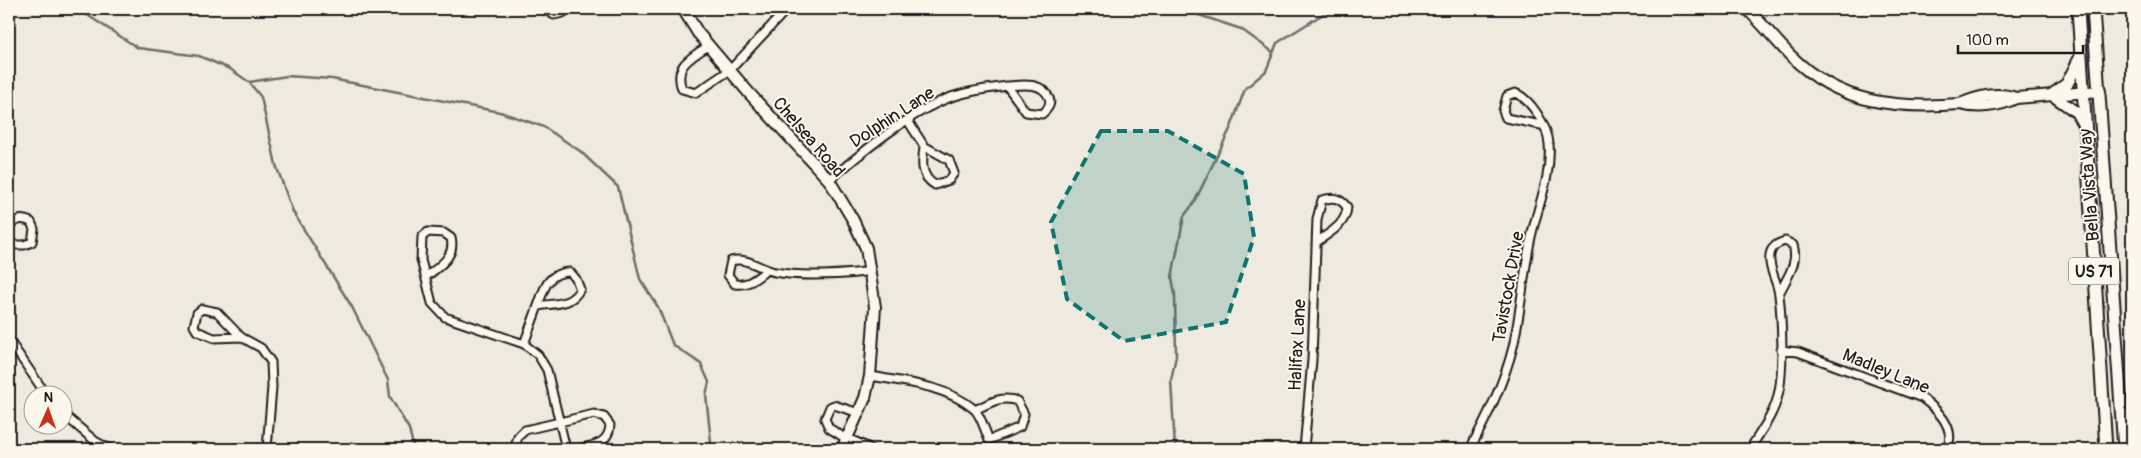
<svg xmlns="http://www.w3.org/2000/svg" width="2141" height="458" viewBox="0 0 2141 458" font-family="Pangolin,sans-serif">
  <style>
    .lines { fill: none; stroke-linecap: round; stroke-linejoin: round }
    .stream { stroke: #6f6d69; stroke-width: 2.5 }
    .street-casing { stroke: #1c1c1c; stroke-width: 11 }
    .secondary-casing { stroke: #1c1c1c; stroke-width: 14 }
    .primary-casing { stroke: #1c1c1c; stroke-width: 15 }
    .street { stroke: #fbf7ec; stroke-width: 7 }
    .secondary { stroke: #fbf7ec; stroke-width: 10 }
    .primary { stroke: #fbf7ec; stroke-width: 11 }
    .marked { fill: #0f766e; fill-opacity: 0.2; stroke: #0f766e; stroke-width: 4; stroke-dasharray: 10 6; stroke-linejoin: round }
    .labels { text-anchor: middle; stroke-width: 4; stroke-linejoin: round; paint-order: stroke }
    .shield { fill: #fbf7ec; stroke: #5f5e5a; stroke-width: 1 }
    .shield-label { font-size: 16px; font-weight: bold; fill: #1c1c1c }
    .street-label { font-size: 18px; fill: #1c1c1c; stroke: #fbf7ec }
  </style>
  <rect width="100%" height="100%" fill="#eeeadf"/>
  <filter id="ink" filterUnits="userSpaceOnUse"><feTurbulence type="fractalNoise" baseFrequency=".02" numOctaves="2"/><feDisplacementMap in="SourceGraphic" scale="10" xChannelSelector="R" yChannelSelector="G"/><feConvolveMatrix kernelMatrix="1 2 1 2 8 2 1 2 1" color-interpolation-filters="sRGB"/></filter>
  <g filter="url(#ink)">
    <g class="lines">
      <path class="stream" d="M78 9 138 48 199 56 230 69 249 82 287 76 332 79 500 112 544 127 580 151 618 187 640 279 658 307 673 345 701 364 709 382 706 395 711 442 703 449
        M1181 9 1241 29 1273 52
        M249 82 261 97 276 165 293 212 352 307 388 380 390 397 409 429 414 449
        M1175 449 1171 380 1176 356 1175 295 1172 277 1184 216 1194 203 1231 127 1245 89 1266 71 1277 43 1331 9"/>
      <defs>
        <path id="street" d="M544 9 554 15 563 13 566 9
          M709 45C692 58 673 64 682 89L696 93 730 70 787 9
          M908 121 924 146V147C922 162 920 176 935 185L949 180 954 173 949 160 924 146
          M829 180C862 153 900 120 939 102 960 92 985 89 1007 86L1026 112 1042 114C1047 110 1052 105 1049 98 1043 81 1021 85 1007 86
          M9 225C17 219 22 218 31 222L34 229 32 242 24 245H9
          M767 270C756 278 749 286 735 284L728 275 731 261C746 256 760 269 775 272 800 277 846 275 871 271
          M426 277C439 266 456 257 451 238L444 233 428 232 422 237 421 260 432 303 445 317 524 344 538 355 547 370 566 449
          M241 337 214 338 197 331 194 326 197 313 202 309 217 312 241 337 261 348 271 362 272 387 267 449
          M9 340 47 396
          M524 344 538 306C555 303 571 306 580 289L576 279 570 272C548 272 544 288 538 306
          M1781 350 1798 352 1922 398C1938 410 1957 428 1947 449
          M870 376C904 382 945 385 974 409 981 415 985 431 989 440L1020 427 1024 414 1017 401C1002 395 989 403 975 410
          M62 413 95 441 110 449
          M848 440 829 428 825 419 830 407 834 405 859 413
          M516 449 515 447 518 437 525 430 594 414 604 417 610 425C609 444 594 445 578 449
          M1304 449 1312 360 1317 219 1322 200C1333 197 1339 197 1347 207 1346 225 1330 232 1317 242
          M1470 449C1487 417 1504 383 1513 347 1521 312 1523 277 1530 242 1536 210 1552 177 1549 144 1548 127 1531 99 1515 93L1507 96 1503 111 1506 118 1541 125
          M1750 449C1760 432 1774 415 1778 395 1784 373 1782 319 1779 295 1778 282 1768 269 1770 255 1771 246 1778 243 1785 241L1793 245C1799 263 1787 277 1779 294"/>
        <path id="secondary" d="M683 9 698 33 749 93 829 180 853 220 866 248 875 307 870 376 865 398 842 449
          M1747 9C1763 24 1776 41 1791 56 1839 104 1896 109 1960 104 1978 109 2000 106 2016 98
          M2052 95 2076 112 2085 128
          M1960 104C1978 97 1997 91 2016 98L2100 91
          M848 440 868 449"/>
        <path id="primary" d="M2078 9 2106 449
          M2093 9 2124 449
          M2052 95 2067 84 2079 60"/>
      </defs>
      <use href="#street" class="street-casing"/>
      <use href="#secondary" class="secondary-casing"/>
      <use href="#primary" class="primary-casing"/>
      <use href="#street" class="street"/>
      <use href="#secondary" class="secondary"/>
      <use href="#primary" class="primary"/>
    </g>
  </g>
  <path class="marked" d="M1101 131H1168L1244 174 1254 237 1226 322 1124 341 1067 299 1051 222Z"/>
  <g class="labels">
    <rect class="shield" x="2069" y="257.5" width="50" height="27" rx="4"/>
    <g class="shield-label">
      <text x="2094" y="277">US 71</text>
    </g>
    <g class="street-label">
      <text transform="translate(892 117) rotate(-33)" y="6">Dolphin Lane</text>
      <text transform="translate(809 137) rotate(49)" y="6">Chelsea Road</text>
      <text transform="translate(2089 185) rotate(-94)" y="6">Bella Vista Way</text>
      <text transform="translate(1508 287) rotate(-80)" y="6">Tavistock Drive</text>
      <text transform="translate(1297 345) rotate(-87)" y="6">Halifax Lane</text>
      <text transform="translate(1886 371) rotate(22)" y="6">Madley Lane</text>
    </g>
  </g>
  <rect width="2141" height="458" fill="none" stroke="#fbf7ec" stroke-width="30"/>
  <rect x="15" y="15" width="2111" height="428" fill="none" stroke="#1c1c1c" stroke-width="2" filter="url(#ink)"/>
  <g transform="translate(48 410) rotate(2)"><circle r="24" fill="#fbf7ec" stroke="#a29f99"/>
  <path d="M0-4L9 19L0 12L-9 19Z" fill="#c8321e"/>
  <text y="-8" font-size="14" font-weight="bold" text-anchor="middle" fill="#1c1c1c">N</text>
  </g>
  <path d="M1958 45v8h125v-8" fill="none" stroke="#1c1c1c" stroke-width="2.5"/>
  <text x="1966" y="45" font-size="15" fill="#1c1c1c" stroke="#fbf7ec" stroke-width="4" paint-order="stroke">100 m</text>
</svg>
